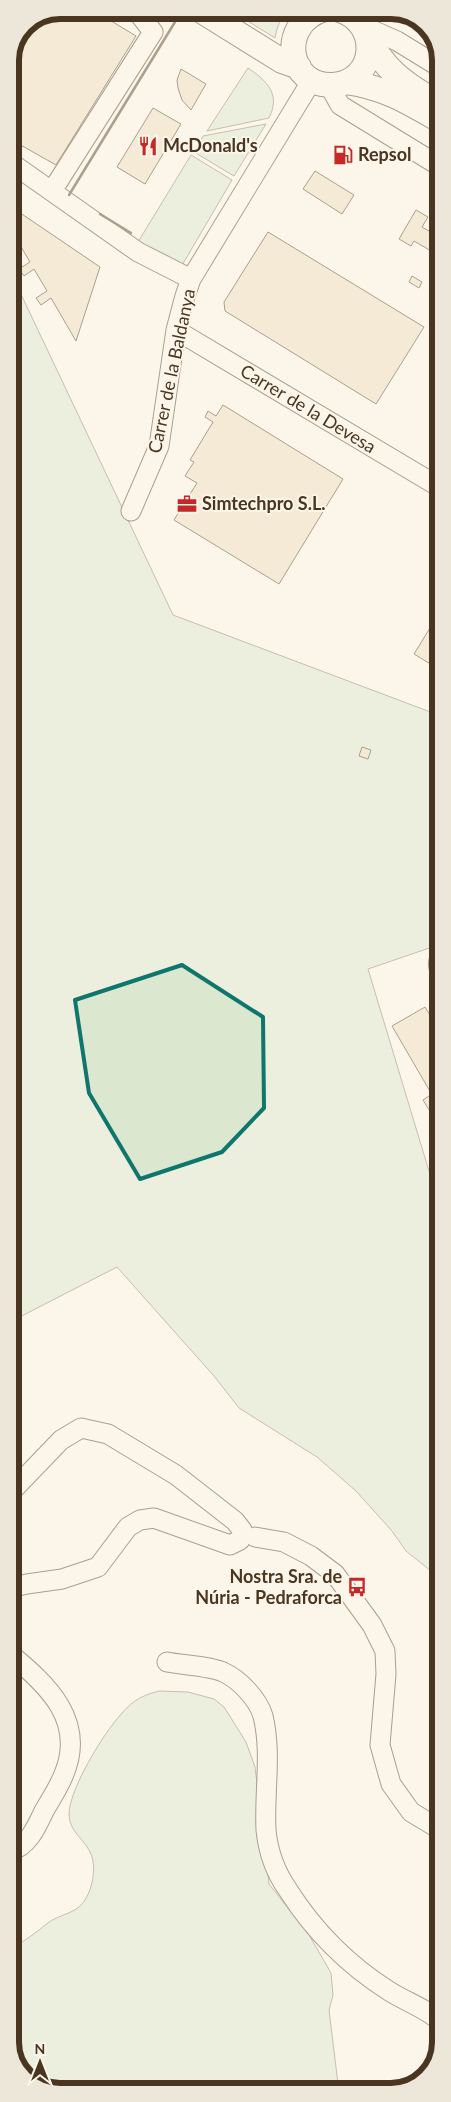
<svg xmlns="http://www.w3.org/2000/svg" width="451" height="2102" viewBox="0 0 451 2102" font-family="Lato,sans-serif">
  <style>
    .green { fill: #dce7d0; stroke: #887966 }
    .building { fill: #ecdcbc; stroke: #4a3520 }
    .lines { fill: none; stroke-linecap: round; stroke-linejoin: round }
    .minor-casing { stroke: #4a3520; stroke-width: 21 }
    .major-casing { stroke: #4a3520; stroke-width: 26 }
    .minor { stroke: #fbf6e9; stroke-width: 19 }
    .major { stroke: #fbf6e9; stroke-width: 24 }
    .wall { stroke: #4a3520; stroke-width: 2.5 }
    .marked { fill: none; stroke: #0f766e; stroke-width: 4; stroke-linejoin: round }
    .labels { text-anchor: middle; stroke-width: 4; stroke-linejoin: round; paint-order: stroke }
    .poi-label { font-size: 18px; font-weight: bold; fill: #4a3520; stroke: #fbf6e9; text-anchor: start }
    .street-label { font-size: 18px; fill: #4a3520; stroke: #fbf6e9 }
    .rim { fill: none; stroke: #4a3520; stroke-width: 6 }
  </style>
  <rect width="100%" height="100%" fill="#fbf6e9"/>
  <path class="green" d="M230 10H289C280 18 277 27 275 38Z
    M248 68C267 81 281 94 269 118L207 131Z
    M266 124 234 176 194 152 203 136Z
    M191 155 232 180 181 267 138 242Z
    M10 271 173 615 441 716V944L368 969 441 1211V1579L406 1551 392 1531 356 1491 317 1457 239 1408 214 1376 117 1267 10 1322Z
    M159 1691 188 1692 214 1699 224 1707 246 1742 255 1767 269 1884 309 1935 331 1973 333 1995 329 2010 339 2092H54L25 2078 10 2049V1948C25 1942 36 1932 48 1923 57 1916 67 1915 76 1909 90 1901 97 1873 92 1857 87 1840 70 1834 69 1815 68 1789 113 1715 135 1701 142 1696 151 1693 159 1691Z"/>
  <path class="building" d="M60 10H93L136 36 56 165 10 139V60L25 24Z
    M181 69 206 84 191 110 182 100 178 88 177 80Z
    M153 108 181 124 145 184 117 167Z
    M315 171 354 195 342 214 303 189Z
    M13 208 100 267 76 341 51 298 41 305 36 298 47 291 34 269 24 276 19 269 30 262 10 228V209Z
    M416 210 428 217 422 227 441 238V250L438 255 414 241 411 246 399 239Z
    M268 232 424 327 376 404 225 311 224 302Z
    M412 276 422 282 419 288 409 282Z
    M223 405 343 479 279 584 174 520 197 483 185 476 194 462 190 460 213 422 205 417 208 411 216 416Z
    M441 610V662L437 668 414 654Z
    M362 747 371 750 368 759 359 756Z
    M425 1007 441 1033V1088L431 1093 392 1026Z
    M441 1088V1129L423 1100Z"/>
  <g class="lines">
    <defs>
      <path id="minor" d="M363 26 397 41 441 68
        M329 85 340 105 441 167
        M10 162 138 252 191 279
        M52 191 153 32 136 10
        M176 330 441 488
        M131 511 159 446 176 330 185 296 191 279 312 80
        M441 956C437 962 438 967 441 973
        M10 1493 61 1440 81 1428 108 1434 176 1475 235 1521 242 1530
        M255 1537 284 1542 311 1556 335 1574 372 1625 385 1651 386 1674 380 1745 391 1784 411 1812 441 1830
        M10 1588 27 1584 62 1579 98 1567 128 1527 140 1520 154 1518 230 1545 240 1540
        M10 1654C48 1685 86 1721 64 1774 59 1787 51 1799 44 1811 37 1826 28 1847 10 1851
        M167 1662C181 1665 211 1666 223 1672 239 1679 258 1699 263 1716 272 1753 264 1793 266 1830 268 1851 276 1873 288 1890 314 1931 348 1965 389 1991 406 2002 426 2008 441 2022"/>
      <path id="major" d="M200 10 282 61 299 67
        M322 10C278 25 287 87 333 85 377 82 381 23 340 10
        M369 41C387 69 398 79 426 96
        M346 82C384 87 408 102 441 121"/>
    </defs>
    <use href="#minor" class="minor-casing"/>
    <use href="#major" class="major-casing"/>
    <use href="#minor" class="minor"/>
    <use href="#major" class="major"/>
    <path class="wall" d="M10 174 16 179
      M69 195 175 22
      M100 214 131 233"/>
  </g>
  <path d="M0 0H451V2102H0ZM182 965 263 1017 264 1108 222 1152 140 1179 89 1093 75 1000Z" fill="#fbf6e9" fill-opacity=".55" fill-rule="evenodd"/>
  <path class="marked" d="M182 965 263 1017 264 1108 222 1152 140 1179 89 1093 75 1000Z"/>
  <defs>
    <symbol id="restaurant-bare" viewBox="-9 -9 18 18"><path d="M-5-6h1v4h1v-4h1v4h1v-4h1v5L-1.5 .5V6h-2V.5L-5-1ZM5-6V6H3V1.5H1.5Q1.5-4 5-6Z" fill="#c62828" stroke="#fbf6e9" stroke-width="2.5" paint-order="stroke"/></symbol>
    <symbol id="fuel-bare" viewBox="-9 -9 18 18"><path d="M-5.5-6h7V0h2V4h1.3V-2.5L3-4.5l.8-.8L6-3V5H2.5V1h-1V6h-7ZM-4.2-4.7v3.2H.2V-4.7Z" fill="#c62828" stroke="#fbf6e9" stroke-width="2.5" paint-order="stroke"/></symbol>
    <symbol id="office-bare" viewBox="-9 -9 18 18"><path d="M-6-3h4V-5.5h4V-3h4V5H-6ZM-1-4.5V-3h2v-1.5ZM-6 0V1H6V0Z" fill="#c62828" stroke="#fbf6e9" stroke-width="2.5" paint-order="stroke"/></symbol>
    <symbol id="bus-bare" viewBox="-9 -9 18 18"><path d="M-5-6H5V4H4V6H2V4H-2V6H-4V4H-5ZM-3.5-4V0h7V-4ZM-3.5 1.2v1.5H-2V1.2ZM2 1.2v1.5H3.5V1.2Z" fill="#c62828" stroke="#fbf6e9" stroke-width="2.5" paint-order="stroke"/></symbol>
  </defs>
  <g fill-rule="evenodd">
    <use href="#restaurant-bare" x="134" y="132" width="28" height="28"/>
    <use href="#fuel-bare" x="329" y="141" width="28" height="28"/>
    <use href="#office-bare" x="173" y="490" width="28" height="28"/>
    <use href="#bus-bare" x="343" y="1573" width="28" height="28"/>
  </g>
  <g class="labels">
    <g class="poi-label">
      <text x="163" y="152">McDonald's</text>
      <text x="358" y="161">Repsol</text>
      <text x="202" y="510">Simtechpro S.L.</text>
      <text x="342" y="1583" text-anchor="end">Nostra Sra. de<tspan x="342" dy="21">Núria - Pedraforca</tspan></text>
    </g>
    <g class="street-label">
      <text transform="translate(172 371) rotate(-78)" y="6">Carrer de la Baldanya</text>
      <text transform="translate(308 409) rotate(31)" y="6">Carrer de la Devesa</text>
    </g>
  </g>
  <path d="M0 0H451V2102H0ZM60 19H391A41 41 0 0 1 432 60V2042A41 41 0 0 1 391 2083H60A41 41 0 0 1 19 2042V60A41 41 0 0 1 60 19Z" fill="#ede7d9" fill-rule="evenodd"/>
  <path class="rim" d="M60 19H391A41 41 0 0 1 432 60V2042A41 41 0 0 1 391 2083H60A41 41 0 0 1 19 2042V60A41 41 0 0 1 60 19Z"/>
  <g transform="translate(40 2062)" stroke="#fbf6e9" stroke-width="4" paint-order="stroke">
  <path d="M0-4L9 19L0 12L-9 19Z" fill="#4a3520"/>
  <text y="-8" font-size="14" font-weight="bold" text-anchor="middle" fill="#4a3520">N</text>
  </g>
</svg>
